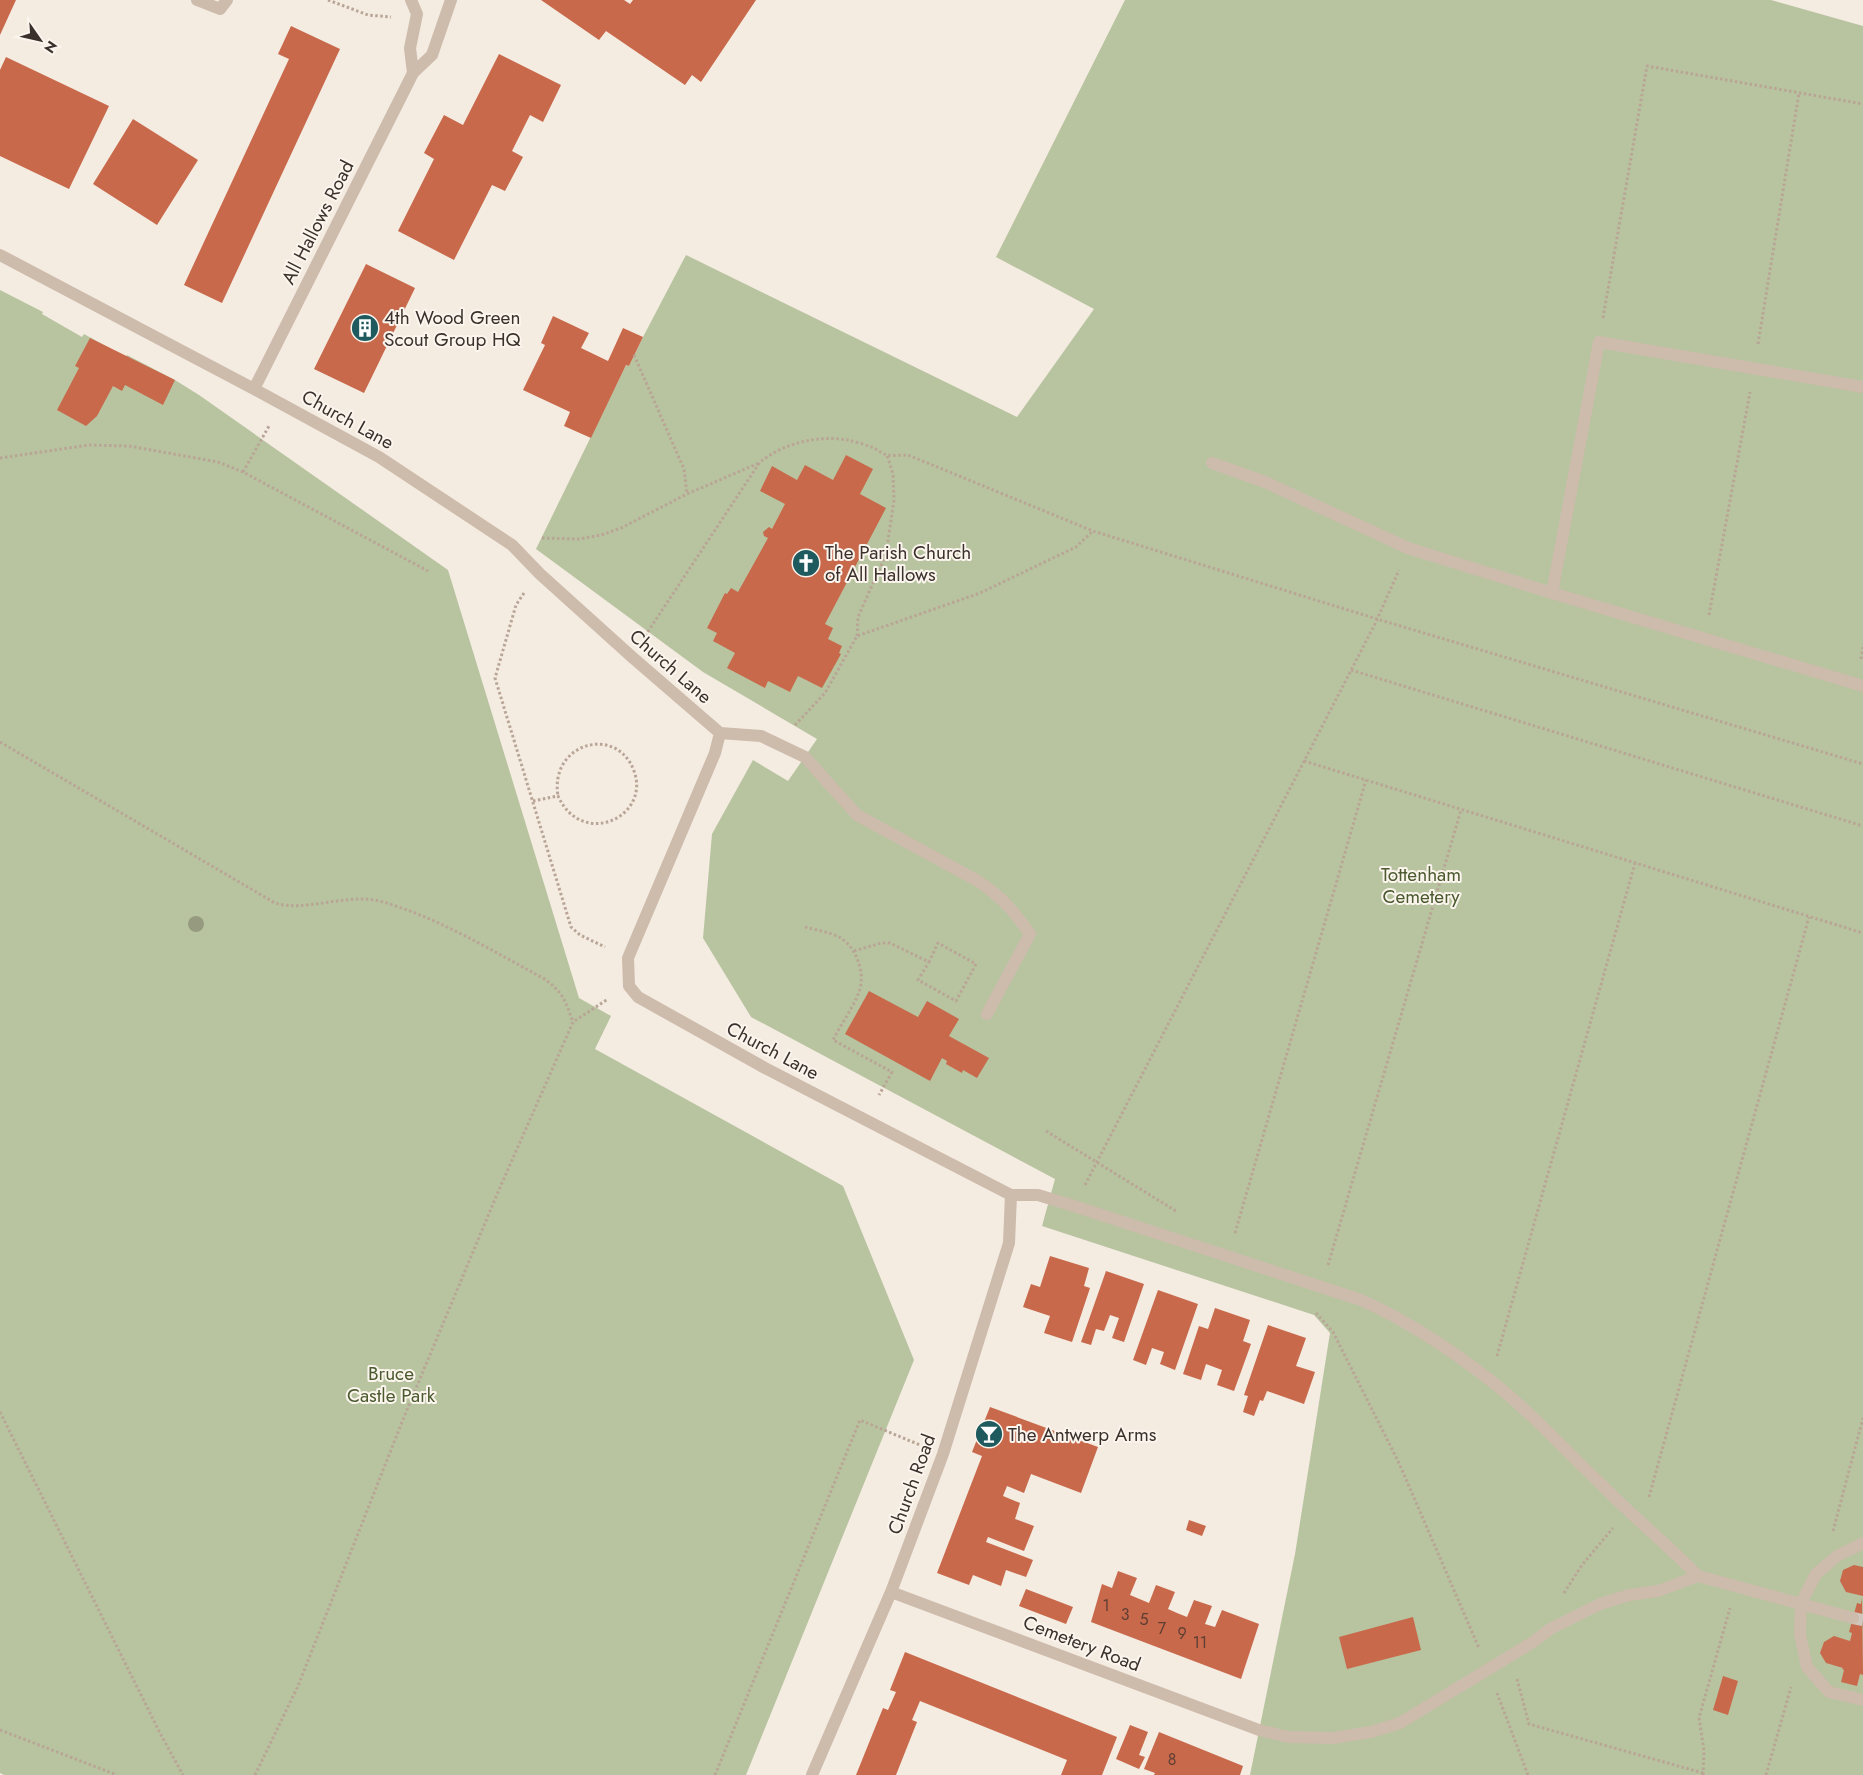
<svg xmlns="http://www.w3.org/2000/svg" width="1863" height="1775" viewBox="0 0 1863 1775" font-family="Jost,sans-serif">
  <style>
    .green { fill: #b8c4a0 }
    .building { fill: #c8694b }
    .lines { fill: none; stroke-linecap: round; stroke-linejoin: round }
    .minor-tunnel { stroke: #cfc6bd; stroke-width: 12; stroke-dasharray: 12 6; stroke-linecap: butt }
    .path { stroke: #b9a596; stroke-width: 3; stroke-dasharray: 2.5 2.5; stroke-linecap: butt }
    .minor { stroke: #cdbbac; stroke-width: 12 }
    .tree { fill: #969b7f }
    .labels { text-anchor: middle; stroke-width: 4; stroke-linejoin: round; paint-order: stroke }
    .number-label { font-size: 16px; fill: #5e3e33 }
    .street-label { font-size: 19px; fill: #3b302b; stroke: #fbf5ee }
    .poi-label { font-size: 19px; fill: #3b302b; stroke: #fbf5ee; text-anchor: start }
    .park-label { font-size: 19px; fill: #4a5a2e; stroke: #fbf5ee }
  </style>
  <rect width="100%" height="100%" fill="#f4ebe1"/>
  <path class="green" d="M1125 0H1771L1863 26V1775H1250L1295 1554 1330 1333 1314 1315 1042 1226 1055 1179 751 1017 703 938 712 834 753 760 788 781 817 739 703 672 536 549 626 365 629 366 643 337 686 255 1017 417 1094 309 996 257Z
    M0 290 43 312 42 314 82 337 84 334 126 357 127 355 175 380 199 395 448 570 579 998 611 1016 595 1049 843 1186 914 1360 746 1775H4L0 1773Z"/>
  <path class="building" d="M0 0H16L0 35Z
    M541 0H624L630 4 633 0H756L701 82 692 75 685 85 606 31 599 40Z
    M291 26 340 49 222 303 184 285 289 59 278 54Z
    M499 54 561 85 543 122 530 115 512 151 523 157 505 191 492 185 454 260 398 231 434 159 424 153 444 115 463 125Z
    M6 57 109 106 69 189 0 156V70Z
    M133 119 198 160 157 225 93 184Z
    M366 264 415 288 364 393 314 369Z
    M553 316 589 333 581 348 608 361 623 328 643 337 629 366 626 365 591 438 564 426 570 412 523 390 545 345 541 343Z
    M90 338 175 380 163 405 125 385 122 391 113 386 97 416 86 426 57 410 79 368 75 366Z
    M846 455 873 469 860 494 886 508 825 624 833 628 828 639 842 646 839 653 841 654 822 688 798 676 790 692 768 681 765 688 727 668 735 653 713 641 717 633 707 628 725 593 727 594 731 588 738 592 768 538 764 536 763 532 769 527 772 529 785 504 760 491 772 466 797 480 805 465 833 480Z
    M869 991 918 1017 927 1001 959 1019 949 1036 989 1058 977 1078 963 1070 962 1073 946 1064 947 1061 942 1058 930 1081 845 1034Z
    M1050 1256 1089 1268 1084 1286 1090 1288 1072 1342 1044 1333 1050 1316 1023 1307 1031 1284 1040 1287Z
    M1106 1271 1144 1284 1124 1342 1112 1338 1119 1318 1110 1315 1104 1331 1096 1329 1091 1345 1081 1342Z
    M1158 1290 1198 1304 1175 1370 1160 1364 1164 1352 1152 1348 1146 1365 1133 1360Z
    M1215 1308 1250 1320 1243 1341 1251 1344 1234 1391 1217 1385 1222 1370 1206 1364 1201 1380 1183 1374 1199 1326 1208 1329Z
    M1268 1325 1306 1338 1296 1366 1315 1372 1304 1404 1267 1391 1263 1401 1260 1400 1254 1416 1243 1412 1248 1396 1244 1395Z
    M990 1407 1098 1447 1081 1493 1031 1474 1024 1493 1007 1486 1003 1496 1020 1503 1015 1519 1034 1526 1024 1551 988 1537 986 1542 1033 1560 1026 1577 1006 1570 1001 1586 973 1575 969 1585 937 1573 982 1456 972 1452Z
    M1189 1520 1206 1526 1202 1536 1186 1530Z
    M1854 1565 1863 1567V1596L1846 1592 1840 1581 1843 1570Z
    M1118 1571 1137 1578 1130 1595 1149 1603 1156 1585 1175 1592 1168 1609 1177 1613 1187 1617 1194 1600 1212 1606 1205 1624 1215 1627 1222 1610 1259 1624 1241 1679 1091 1622 1102 1584 1112 1588Z
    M1026 1589 1073 1607 1066 1624 1019 1606Z
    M1862 1598 1863 1675 1860 1674 1857 1686 1841 1682 1844 1670 1842 1669 1843 1668 1826 1663 1820 1653 1824 1642 1834 1636 1850 1641 1852 1633 1849 1632 1857 1603 1861 1604Z
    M1413 1617 1421 1650 1347 1669 1339 1637Z
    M905 1652 1117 1737 1102 1775H1061L1067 1760 920 1701 912 1720 917 1722 896 1775H856L883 1708 888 1710 896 1692 890 1690Z
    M1723 1676 1738 1681 1728 1715 1713 1710Z
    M1130 1725 1148 1732 1139 1755 1145 1757 1139 1769 1116 1759Z
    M1159 1732 1243 1766 1240 1775H1154L1155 1773 1144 1769Z"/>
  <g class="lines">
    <path class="minor-tunnel" d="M1853 1618 1863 1620"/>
    <path class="path" d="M328 0 368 15 391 17
      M1603 318 1647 66 1863 104
      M1758 344 1799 93
      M634 355 684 469 687 494
      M0 458 89 445 129 446 218 462 243 472 428 571
      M243 472 269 426
      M542 538 579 539 601 535 621 528 687 494 759 463
      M524 593 516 605 495 678 571 927 580 935 605 947
      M1709 615 1750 392
      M645 636 760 462C784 443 817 435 848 440 856 442 866 445 874 448 879 451 883 454 888 455 894 456 902 455 908 455L1093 531 1377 619 1863 764
      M857 636 858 617 886 554 894 500 893 474 887 455
      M1861 659 1863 647
      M1351 670 1863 826
      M795 725 825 693 857 636 980 593 1076 547 1093 531
      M0 742 275 903C302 912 343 895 374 900 386 902 398 907 410 911 457 929 500 955 543 978 563 992 565 1000 573 1022
      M1304 761 1863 933
      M533 801 558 796C582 849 651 817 634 771 617 724 549 743 558 796
      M805 927C816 930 829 932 839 937 856 946 866 973 859 992 853 1008 841 1024 833 1040L892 1072 879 1095
      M854 951 881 943H890L929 962 938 943 976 964 956 1001 918 980 929 962
      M1046 1131 1176 1211
      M1085 1185 1375 624 1399 570
      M1235 1233 1366 780
      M1328 1265 1461 810
      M1316 1313 1333 1332 1399 1463 1479 1648
      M1497 1356 1635 863
      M0 1412 160 1733 183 1775
      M1649 1497 1809 917
      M1833 1531 1863 1418
      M1564 1593 1582 1565 1613 1528
      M1517 1679 1529 1724 1703 1773
      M1497 1693 1528 1775
      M0 1730 117 1775
      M255 1775 298 1686 404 1417 498 1192 573 1022 608 999
      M715 1775 860 1420 920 1445
      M1703 1775 1704 1751 1699 1718 1730 1608
      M1766 1775 1791 1687"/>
    <path class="minor" d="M197 0 220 9 227 0
      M411 0 417 14 410 48 413 73
      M0 255 254 389 379 457 512 545 540 574 632 657 720 733 715 753 628 958 629 986 638 997 765 1068 1011 1195H1038L1074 1206 1361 1300C1408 1321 1450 1349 1490 1380 1533 1414 1570 1455 1609 1492 1638 1521 1670 1547 1698 1576
      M254 389 413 73 432 55 451 0
      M1212 463 1265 482 1408 548 1552 593 1863 686
      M1552 593 1599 342 1863 387
      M720 733 761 736 805 757 857 815 978 881C1003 898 1013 910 1030 934L987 1014
      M1863 1543 1837 1556 1816 1574 1801 1603 1800 1635 1807 1667 1829 1692 1863 1700
      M891 1592 1259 1730 1288 1737 1333 1738 1371 1732 1400 1723 1533 1642 1550 1629 1600 1604 1629 1595 1658 1591 1698 1576 1853 1618
      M812 1775 891 1592 943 1454 1009 1243 1011 1195"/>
  </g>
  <circle class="tree" cx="196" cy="924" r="8"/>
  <defs>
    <symbol id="building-disc" viewBox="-11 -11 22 22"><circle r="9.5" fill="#1f5a5e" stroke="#fbf5ee"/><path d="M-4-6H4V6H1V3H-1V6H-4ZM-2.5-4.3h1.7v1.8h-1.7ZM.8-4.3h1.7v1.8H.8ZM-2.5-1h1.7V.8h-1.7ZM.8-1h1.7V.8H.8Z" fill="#fff"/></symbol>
    <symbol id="church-disc" viewBox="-11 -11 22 22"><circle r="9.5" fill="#1f5a5e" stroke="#fbf5ee"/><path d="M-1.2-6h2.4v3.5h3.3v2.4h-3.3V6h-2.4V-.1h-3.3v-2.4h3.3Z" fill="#fff"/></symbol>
    <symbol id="bar-disc" viewBox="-11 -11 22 22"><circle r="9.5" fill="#1f5a5e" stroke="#fbf5ee"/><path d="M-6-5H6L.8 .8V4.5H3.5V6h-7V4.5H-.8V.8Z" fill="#fff"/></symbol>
  </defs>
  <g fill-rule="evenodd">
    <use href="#building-disc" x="349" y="312" width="32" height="32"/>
    <use href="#church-disc" x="790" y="547" width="32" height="32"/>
    <use href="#bar-disc" x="973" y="1418" width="32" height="32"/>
  </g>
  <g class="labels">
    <g class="number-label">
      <text x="1106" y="1611">1</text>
      <text x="1125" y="1620">3</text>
      <text x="1144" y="1625">5</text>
      <text x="1162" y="1634">7</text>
      <text x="1182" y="1639">9</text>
      <text x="1200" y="1648">11</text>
      <text x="1172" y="1765">8</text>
    </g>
    <g class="street-label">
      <text transform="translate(317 222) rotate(-63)" y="7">All Hallows Road</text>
      <text transform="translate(348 419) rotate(29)" y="7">Church Lane</text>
      <text transform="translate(671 666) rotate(41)" y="7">Church Lane</text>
      <text transform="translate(773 1050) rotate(28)" y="7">Church Lane</text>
      <text transform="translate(911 1484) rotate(-70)" y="7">Church Road</text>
      <text transform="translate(1082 1643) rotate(21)" y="7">Cemetery Road</text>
    </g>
    <g class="poi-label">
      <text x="384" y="324">4th Wood Green<tspan x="384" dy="22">Scout Group HQ</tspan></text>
      <text x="825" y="559">The Parish Church<tspan x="825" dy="22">of All Hallows</tspan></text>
      <text x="1008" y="1441">The Antwerp Arms</text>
    </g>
    <g class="park-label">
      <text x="1421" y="881">Tottenham<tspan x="1421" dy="22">Cemetery</tspan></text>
      <text x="391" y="1380">Bruce<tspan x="391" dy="22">Castle Park</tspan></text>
    </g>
  </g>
  <g transform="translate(40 40) rotate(124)" stroke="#fbf5ee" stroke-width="4" paint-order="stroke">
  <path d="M0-4L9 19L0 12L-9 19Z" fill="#3b302b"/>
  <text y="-8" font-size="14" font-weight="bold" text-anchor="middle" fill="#3b302b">N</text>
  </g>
</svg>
